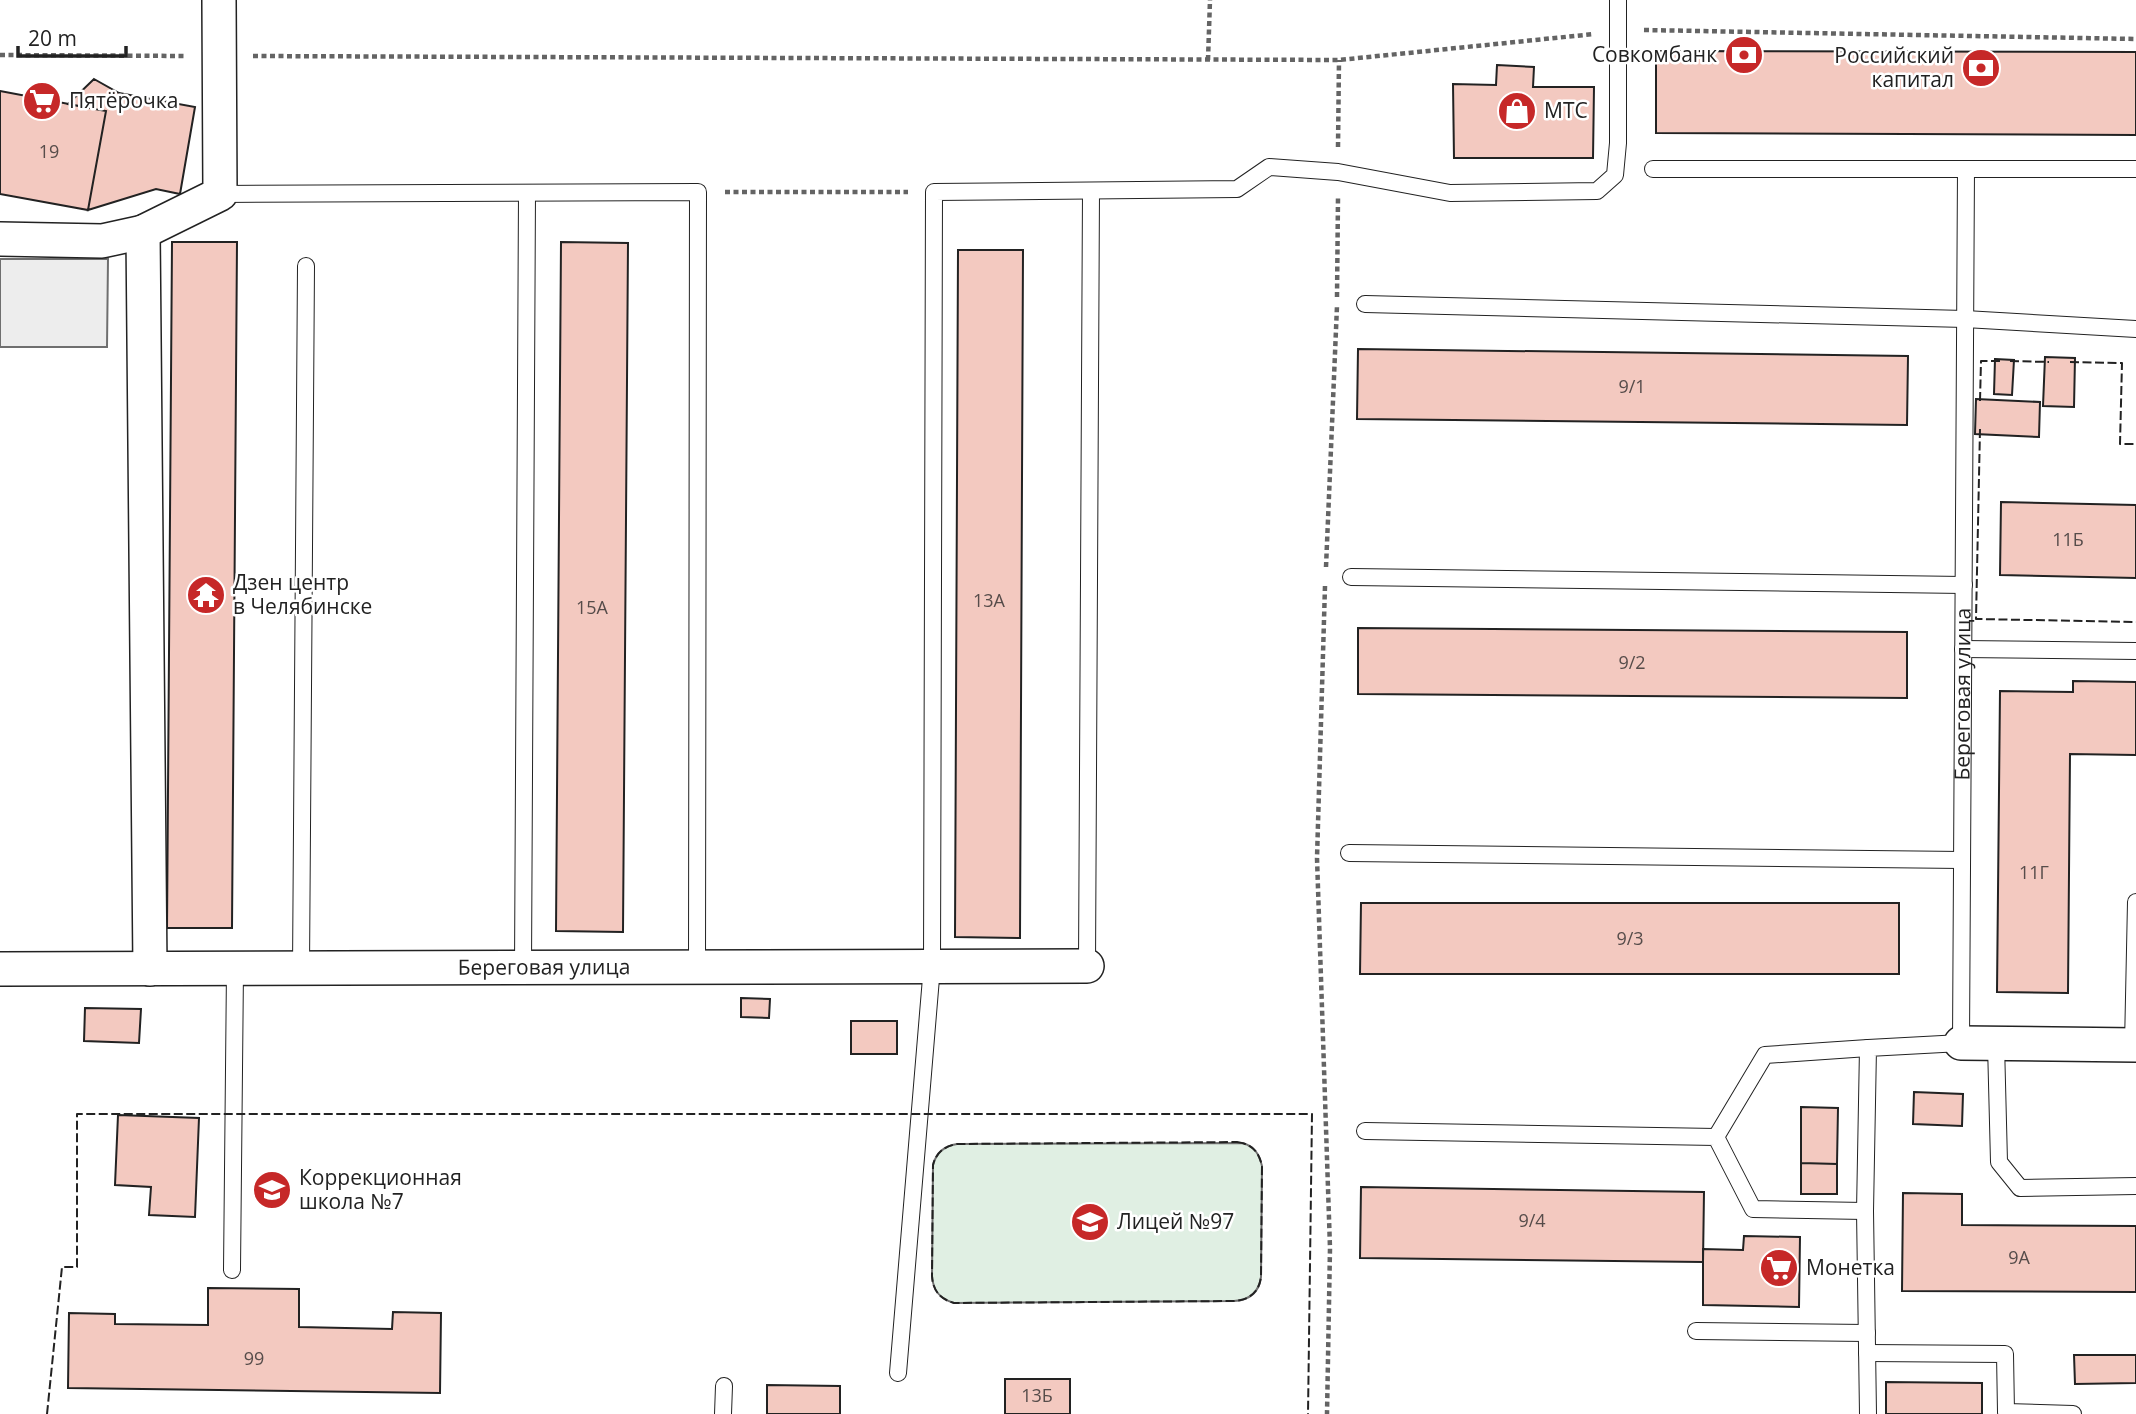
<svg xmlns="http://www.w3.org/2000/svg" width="2136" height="1414" viewBox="0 0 2136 1414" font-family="'Open Sans',sans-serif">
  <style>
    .green { fill: #e0efe3; stroke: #6f6f6f; stroke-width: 2 }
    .parking { fill: #ededed; stroke: #6f6f6f; stroke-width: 2 }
    .building { fill: #f3c9c0; stroke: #222; stroke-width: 2 }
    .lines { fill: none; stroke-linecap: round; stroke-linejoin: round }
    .service-casing { stroke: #222; stroke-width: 18 }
    .minor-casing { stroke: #222; stroke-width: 36 }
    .path { stroke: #646464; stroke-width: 4.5; stroke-dasharray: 5 3.5; stroke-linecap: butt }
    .service { stroke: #fff; stroke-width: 16 }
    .minor { stroke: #fff; stroke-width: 33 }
    .fence { stroke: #222; stroke-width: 2; stroke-dasharray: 9 3.5; stroke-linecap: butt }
    .labels { text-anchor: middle; stroke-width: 5; stroke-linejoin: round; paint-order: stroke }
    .number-label { font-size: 18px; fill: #564c4a }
    .poi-label { font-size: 21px; fill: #222; stroke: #fff; text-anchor: start }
    .street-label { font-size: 21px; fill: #222; stroke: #fff }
  </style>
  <rect width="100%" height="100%" fill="#fff"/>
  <path class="green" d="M1243 1143C1255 1147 1259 1154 1262 1166L1261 1277C1259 1292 1250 1300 1234 1301L954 1303C940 1299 933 1291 932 1276L933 1165C936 1153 944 1146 957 1144Z"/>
  <path class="parking" d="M0 259H108L107 347H0Z"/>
  <path class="building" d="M1656 51 2136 52V135L1656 133Z
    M1497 65 1534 67 1533 87H1594L1593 158H1454L1453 84 1496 85Z
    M94 79 119 93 195 107 180 194 156 189 88 210 106 111 68 104Z
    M0 91 106 111 88 210 0 194Z
    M172 242H237L232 928H167Z
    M561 242 628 243 623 932 556 931Z
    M958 250H1023L1020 938 955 937Z
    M1358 349 1908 356 1907 425 1357 419Z
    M2045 357 2075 358 2074 407 2043 406Z
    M1995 359 2014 360 2012 395 1994 394Z
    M1976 399 2040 402 2039 437 1975 434Z
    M2001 502 2136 505V578L2000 575Z
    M1358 628 1907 632V698L1358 694Z
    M2073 681 2136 682V755L2070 754 2068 993 1997 992 2000 691 2073 692Z
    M1361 903H1899V974H1360Z
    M741 998 770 999 769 1018 741 1017Z
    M85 1008 141 1009 139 1043 84 1041Z
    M851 1021H897V1054H851Z
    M1914 1092 1963 1094 1962 1126 1913 1124Z
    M1801 1107 1838 1108 1837 1164 1801 1163Z
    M118 1115 199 1118 195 1217 149 1215 151 1187 115 1185Z
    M1801 1163 1837 1164V1194H1801Z
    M1361 1187 1704 1192 1703 1262 1360 1258Z
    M1903 1193 1962 1194V1225L2136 1226V1292L1902 1291Z
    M1744 1236 1800 1237 1799 1307 1703 1305V1249L1743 1250Z
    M208 1288 299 1289V1327L392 1329 393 1312 441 1313 440 1393 68 1388 69 1313 115 1314V1324L208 1325Z
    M2074 1355H2136V1383L2075 1384Z
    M1005 1379H1070V1414H1005Z
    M1886 1382 1982 1383V1414H1886Z
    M767 1385 840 1386V1414H767Z"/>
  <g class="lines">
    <defs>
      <g id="service">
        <path d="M1653 169H2136"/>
        <path d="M220 194 698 192 697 967"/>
        <path d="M1365 304 1965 319 2136 329"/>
        <path d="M1351 577 1964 585"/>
        <path d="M1963 649 2136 651"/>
        <path d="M1349 853 1962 860"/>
        <path d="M1087 966 1091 191"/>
        <path d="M523 968 527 193"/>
        <path d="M301 969 306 266"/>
        <path d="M1996 1044 1999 1162 2020 1188 2136 1186"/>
        <path d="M2133 1045 2136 902"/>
        <path d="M1365 1131 1716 1137 1753 1209 1865 1211"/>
        <path d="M1716 1137 1765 1055 1868 1048"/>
        <path d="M232 1270 235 969"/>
        <path d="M1696 1331 1867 1333"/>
        <path d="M1867 1353 2005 1354 2006 1412 2073 1414"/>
        <path d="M898 1373 932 966 934 192 1237 189 1269 167 1338 172 1450 193 1597 191 1615 175 1618 143V0"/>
        <path d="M723 1414 724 1386"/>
        <path id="s1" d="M1868 1414 1865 1211 1868 1048 1961 1043 1966 169"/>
      </g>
      <g id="minor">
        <path d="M143 232 150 969"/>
        <path d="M0 239 102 241 143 232 220 194 219 0"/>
        <path id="s2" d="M0 969 1087 966"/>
        <path d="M1961 1043 2136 1045"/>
      </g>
    </defs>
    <use href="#service" class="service-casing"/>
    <use href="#minor" class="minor-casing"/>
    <path class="path" d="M1644 30 2136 39
      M0 55 185 56
      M253 56 1339 60 1594 34
      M1208 60 1210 0
      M1338 147 1339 60
      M725 192H908
      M1337 297 1338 198
      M1326 567 1337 306
      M1325 586 1317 858 1330 1248 1327 1414"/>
    <use href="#service" class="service"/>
    <use href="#minor" class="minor"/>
    <path class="fence" d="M2010 361 2049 362
      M2070 362 2122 363 2120 444H2136
      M1980 401 1981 361H2000
      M1980 429 1976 619 2136 622
      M1237 1142C1252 1144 1259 1152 1262 1166L1261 1277C1259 1292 1250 1300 1234 1301L954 1303C940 1299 933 1291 932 1276L933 1165C936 1153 944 1146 957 1144Z
      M47 1414 62 1267H77V1114H1312L1308 1414"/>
  </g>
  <defs>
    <symbol id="bank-disc" viewBox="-11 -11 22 22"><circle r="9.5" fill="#c62828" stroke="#fff"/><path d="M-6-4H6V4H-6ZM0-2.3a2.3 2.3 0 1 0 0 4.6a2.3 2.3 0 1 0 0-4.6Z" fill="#fff"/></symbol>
    <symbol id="supermarket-disc" viewBox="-11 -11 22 22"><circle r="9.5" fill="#c62828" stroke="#fff"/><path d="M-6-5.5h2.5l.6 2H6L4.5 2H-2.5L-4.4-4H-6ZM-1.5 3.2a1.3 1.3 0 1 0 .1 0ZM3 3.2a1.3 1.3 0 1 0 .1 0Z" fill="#fff"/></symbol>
    <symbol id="shop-disc" viewBox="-11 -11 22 22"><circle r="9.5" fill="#c62828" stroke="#fff"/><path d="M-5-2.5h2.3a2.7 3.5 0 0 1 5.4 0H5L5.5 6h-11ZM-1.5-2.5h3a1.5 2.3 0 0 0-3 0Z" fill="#fff"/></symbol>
    <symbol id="temple-disc" viewBox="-11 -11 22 22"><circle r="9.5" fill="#c62828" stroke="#fff"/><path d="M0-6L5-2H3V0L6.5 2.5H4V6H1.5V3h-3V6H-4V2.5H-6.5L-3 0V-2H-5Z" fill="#fff"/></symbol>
    <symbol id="school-disc" viewBox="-11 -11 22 22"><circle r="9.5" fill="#c62828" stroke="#fff"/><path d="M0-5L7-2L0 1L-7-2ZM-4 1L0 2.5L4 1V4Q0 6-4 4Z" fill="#fff"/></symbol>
  </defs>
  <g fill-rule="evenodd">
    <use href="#bank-disc" x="1722" y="33" width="44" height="44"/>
    <use href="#bank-disc" x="1959" y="46" width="44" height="44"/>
    <use href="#supermarket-disc" x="20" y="79" width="44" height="44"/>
    <use href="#shop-disc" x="1495" y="89" width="44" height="44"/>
    <use href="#temple-disc" x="184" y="573" width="44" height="44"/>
    <use href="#school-disc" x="250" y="1168" width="44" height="44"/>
    <use href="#school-disc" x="1068" y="1200" width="44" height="44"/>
    <use href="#supermarket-disc" x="1757" y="1246" width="44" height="44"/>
  </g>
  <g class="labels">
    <g class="number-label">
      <text x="49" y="158">19</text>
      <text x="1632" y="393">9/1</text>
      <text x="2068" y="546">11Б</text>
      <text x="989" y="607">13А</text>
      <text x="592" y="614">15А</text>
      <text x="1632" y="669">9/2</text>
      <text x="2034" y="879">11Г</text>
      <text x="1630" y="945">9/3</text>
      <text x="1532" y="1227">9/4</text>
      <text x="2019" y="1264">9А</text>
      <text x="254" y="1365">99</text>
      <text x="1037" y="1402">13Б</text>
    </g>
    <g class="poi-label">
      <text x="1717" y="62" text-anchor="end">Совкомбанк</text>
      <text x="1954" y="63" text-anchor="end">Российский<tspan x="1954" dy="24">капитал</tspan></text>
      <text x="69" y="108">Пятёрочка</text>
      <text x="1544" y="118">МТС</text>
      <text x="233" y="590">Дзен центр<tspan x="233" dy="24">в Челябинске</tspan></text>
      <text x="299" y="1185">Коррекционная<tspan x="299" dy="24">школа №7</tspan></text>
      <text x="1117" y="1229">Лицей №97</text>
      <text x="1806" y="1275">Монетка</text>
    </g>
    <g class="street-label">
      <text dy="7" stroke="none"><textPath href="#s1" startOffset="808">Береговая улица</textPath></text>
      <text dy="7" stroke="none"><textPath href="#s2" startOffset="544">Береговая улица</textPath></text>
    </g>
  </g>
  <path d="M18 46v10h108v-10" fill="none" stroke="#222222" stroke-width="3.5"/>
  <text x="28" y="46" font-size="21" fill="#222222" stroke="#ffffff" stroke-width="5" paint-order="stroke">20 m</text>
</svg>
